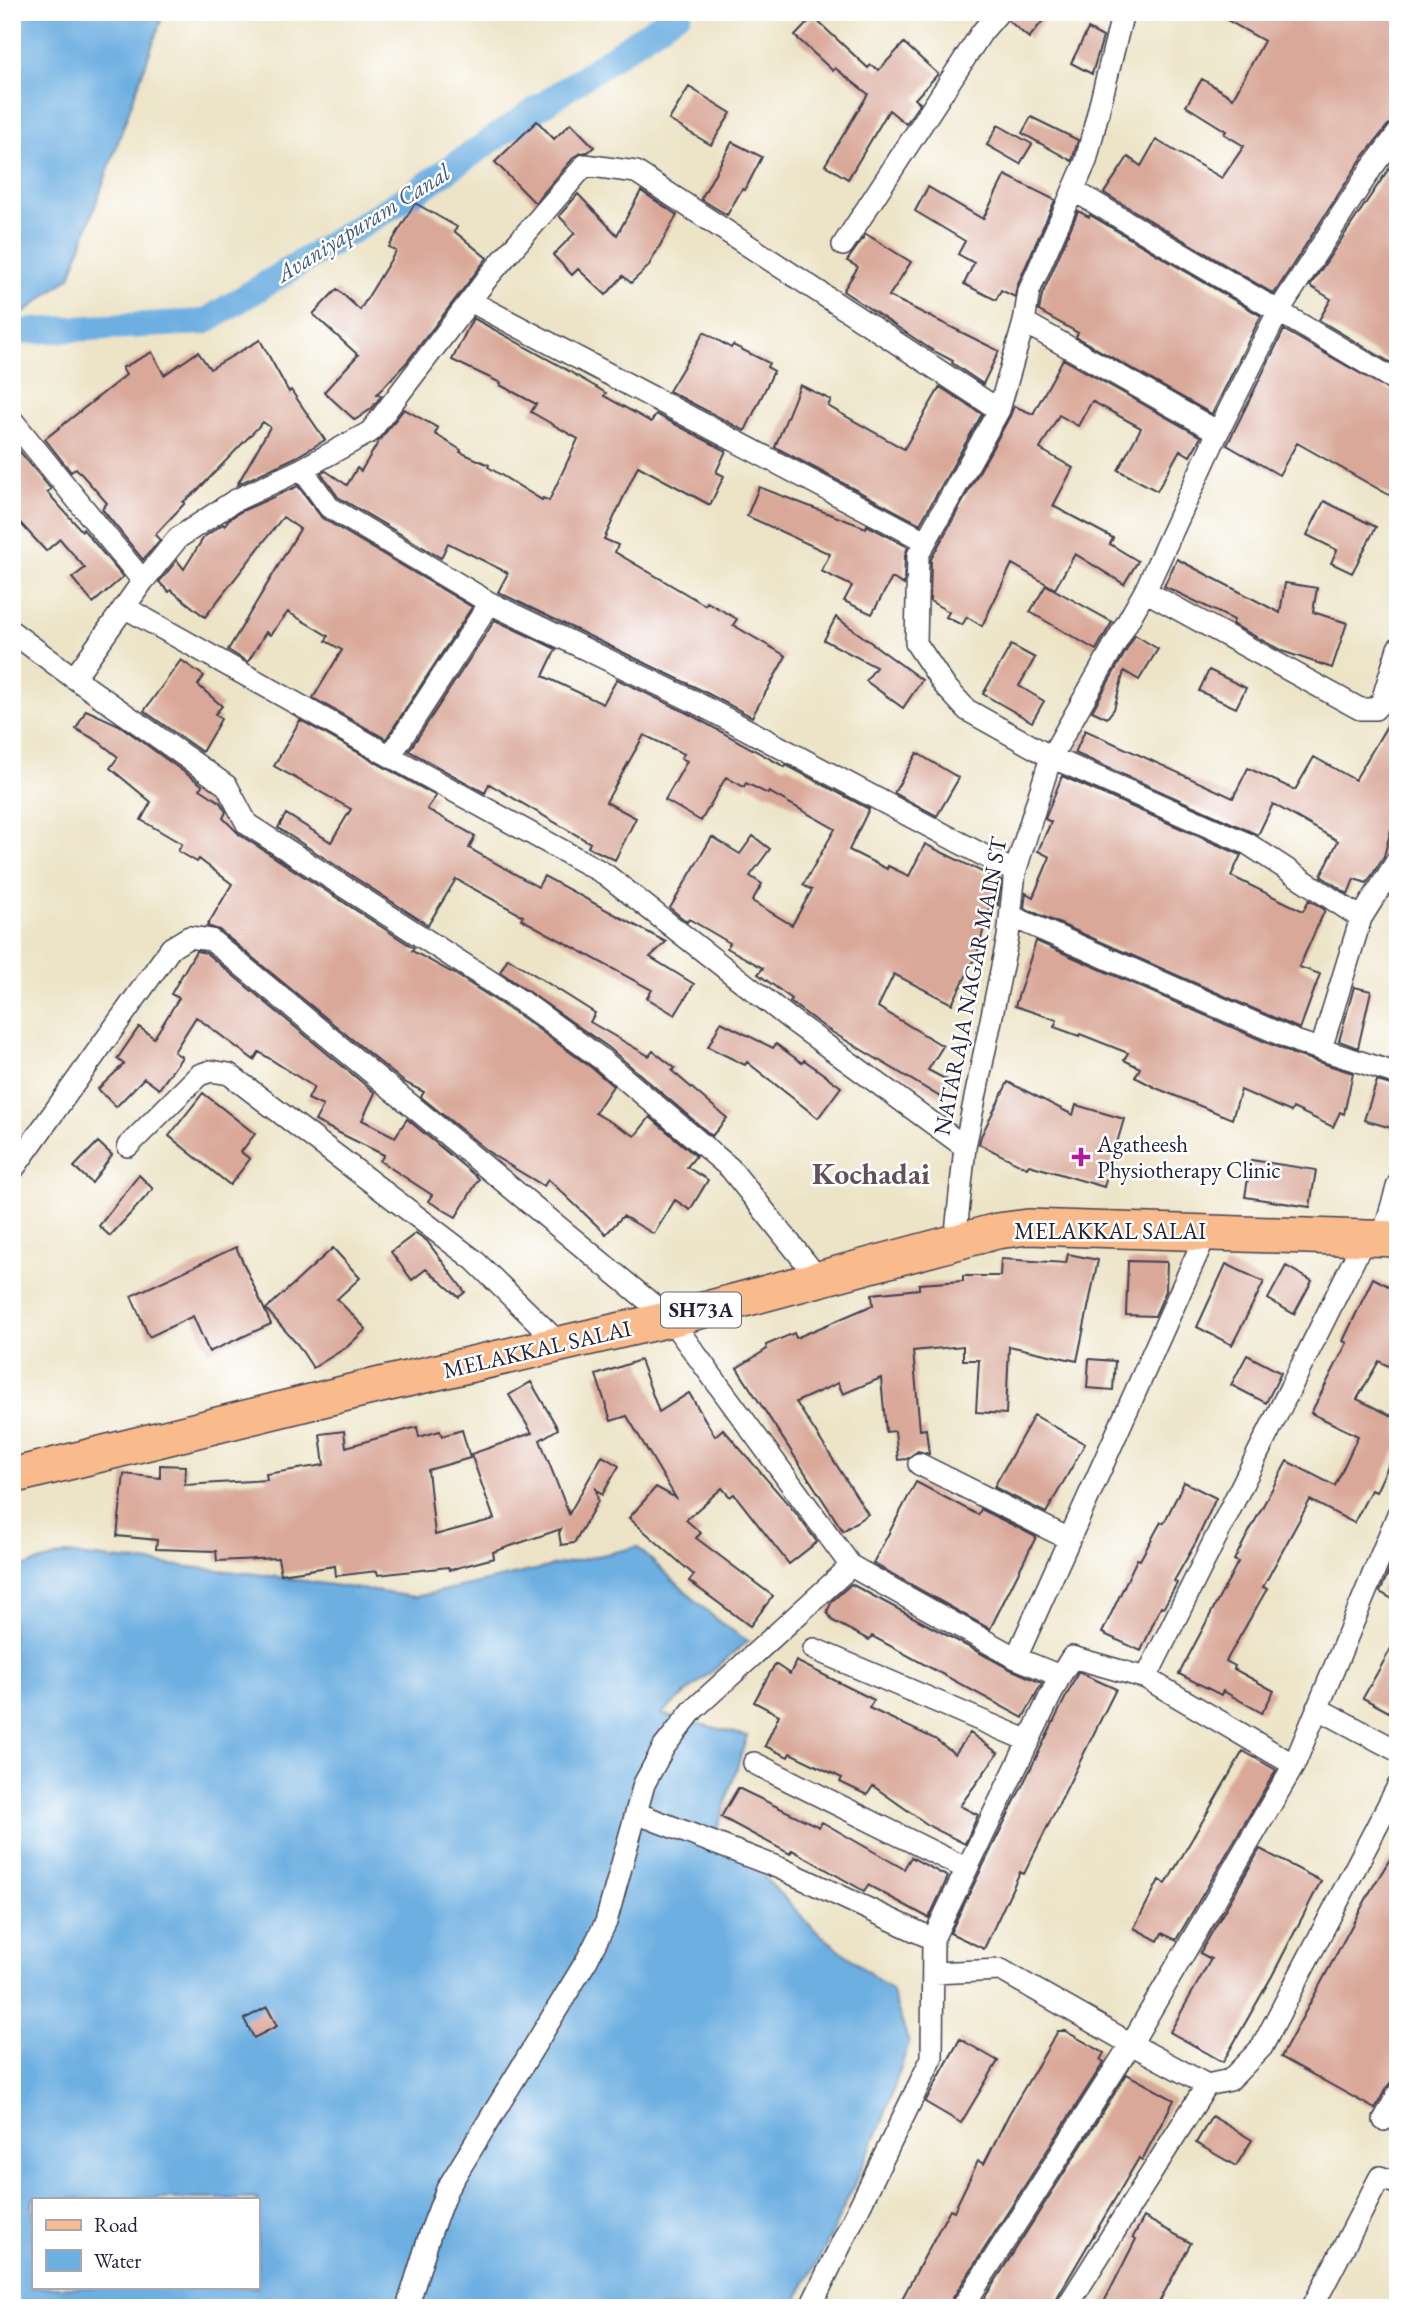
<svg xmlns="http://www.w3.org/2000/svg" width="1410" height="2320" viewBox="0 0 1410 2320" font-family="'EB Garamond',serif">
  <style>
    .water { fill: #6dafe1; stroke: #48688e; stroke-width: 2; fill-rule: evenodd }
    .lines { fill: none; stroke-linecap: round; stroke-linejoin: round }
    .canal { stroke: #6dafe1; stroke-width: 26 }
    .building { fill: #d9a899 }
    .street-casing { stroke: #403f50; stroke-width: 24 }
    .primary-casing { stroke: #403f50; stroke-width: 38 }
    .street { stroke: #fff; stroke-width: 21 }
    .primary { stroke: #fabb8c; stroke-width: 35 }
    .poi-dot { fill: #b5179e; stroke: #fff; stroke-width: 2.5 }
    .labels { text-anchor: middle; stroke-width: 5; stroke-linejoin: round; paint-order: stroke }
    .shield { fill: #fff; stroke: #646476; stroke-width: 2 }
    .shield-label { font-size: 21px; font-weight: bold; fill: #22223b }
    .street-label { font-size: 23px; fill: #22223b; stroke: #fff }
    .poi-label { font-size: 23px; fill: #22223b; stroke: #fff; text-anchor: start }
    .water-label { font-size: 24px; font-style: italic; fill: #405a7d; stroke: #fff }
    .district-label { font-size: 30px; font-weight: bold; fill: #62515c; stroke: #fff }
  </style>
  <rect width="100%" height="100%" fill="#fff"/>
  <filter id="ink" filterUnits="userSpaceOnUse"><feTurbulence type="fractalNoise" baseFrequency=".0143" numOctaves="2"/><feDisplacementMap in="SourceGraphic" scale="14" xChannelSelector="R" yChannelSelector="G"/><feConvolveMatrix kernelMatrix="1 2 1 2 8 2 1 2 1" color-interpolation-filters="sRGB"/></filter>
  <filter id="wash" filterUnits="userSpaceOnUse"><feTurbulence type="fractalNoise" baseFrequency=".00686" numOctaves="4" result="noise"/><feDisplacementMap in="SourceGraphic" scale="28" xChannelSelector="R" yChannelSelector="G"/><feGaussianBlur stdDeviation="1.57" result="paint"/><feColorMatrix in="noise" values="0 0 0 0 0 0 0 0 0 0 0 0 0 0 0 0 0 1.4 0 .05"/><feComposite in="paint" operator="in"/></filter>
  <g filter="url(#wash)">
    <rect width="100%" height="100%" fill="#ede4c7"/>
    <path class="water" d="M12 12H164L70 277 12 322Z
      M637 1547 718 1621 748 1641 661 1714 747 1736 717 1829 816 1931 891 1990 909 2043 882 2123 827 2244 792 2308H12V1570L66 1554 256 1574 415 1597ZM33 2199H257V2287H33Z"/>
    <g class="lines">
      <path class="canal" d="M12 332 204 322 417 191 679 12"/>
    </g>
    <g id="blocks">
      <path class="building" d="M1012 12H1050L1029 38 1009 21Z
        M1213 12H1398V120L1388 125 1360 161 1274 294 1104 193 1128 157 1141 166 1156 140 1222 178 1244 146 1224 134 1226 131 1186 106 1202 79 1233 98 1264 41Z
        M813 17 868 68 871 65 879 70 904 43 938 74 915 99 920 103 906 124 889 110 848 179 825 165 868 94 835 68 833 71 795 36Z
        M1088 29 1103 37 1092 74 1071 63Z
        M689 87 731 113 711 145 669 120Z
        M1031 117 1078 140 1072 161 1022 133Z
        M537 121 554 139 571 123 594 147 588 152 581 153 575 156 535 203 495 162Z
        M998 125 1032 144 1020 164 987 145Z
        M732 142 762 157 745 190 742 189 727 215 701 199Z
        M1396 158 1398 159V367L1319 320 1331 299 1310 286Z
        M1005 175 1055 200 1017 286 1015 297 1001 290 996 300 964 284 974 263 958 254 965 241 915 211 928 187 983 219Z
        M641 191 677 215 648 267 631 283 623 276 606 295 578 269 572 275 553 255 575 233 559 216 578 194 617 235Z
        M415 203 457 227 454 231 487 258 406 363 377 394 381 396 371 409 355 420 324 392 358 355 313 314 337 289 360 310 396 251 389 247Z
        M1078 211 1089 217 1090 215 1261 316 1212 414 1076 337 1078 333 1039 311 1042 295Z
        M866 234 911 262 889 296 999 351 983 384 952 363 953 361 932 350 843 291 858 267 847 261Z
        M473 318 555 363 606 393 604 396 651 422 656 414 726 451 716 472 724 476 710 505 638 466 604 539 618 545 615 552 705 605 707 602 737 619 733 625 786 656 752 717 701 690 498 592 508 573 448 543 441 558 338 497 321 473 326 471 347 485 357 468 361 471 379 441 404 409 438 428 435 434 461 450 460 452 489 465 488 467 542 500 543 498 549 501 578 439 531 412 536 404 500 385 501 383 452 360Z
        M1284 330 1398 395V500L1297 443 1279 475 1227 445Z
        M704 332 731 348 733 345 769 363 767 367 774 371 745 431 669 391Z
        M260 340 289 392 291 390 325 440 296 457 237 485 270 427 263 422 197 491 183 502 185 503 155 535 160 540 143 560 102 509 107 503 76 468 71 472 45 439 126 375 122 368 152 352 164 375 198 352 210 369Z
        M1063 359 1201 437 1190 456 1180 450 1157 491 1118 470 1141 428 1092 401 1078 426 1059 415 1040 449 1073 468 1053 506 1113 538 1110 544 1138 561 1124 584 1075 554 1055 589 1012 564 982 626 967 617 962 625 946 617 949 612 930 601 931 559 1010 416 1014 406 1033 414Z
        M800 385 831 400 828 406 904 449 940 387 982 414 920 524 775 447Z
        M12 442 51 489 47 492 82 531 83 529 123 577 93 603 72 578 85 568 60 539 46 551 12 514Z
        M298 486 322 518 472 607 386 739 313 698 342 650 326 641 328 636 288 612 270 635 266 632 248 662 228 650 300 529 283 517 205 617 171 590 169 592 159 582 177 560 184 569 204 537 223 524 225 526 228 520 240 512Z
        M759 487 866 528 867 525 908 547 905 555 904 585 892 578 872 614 844 601 852 586 821 571 830 554 747 516Z
        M1324 501 1376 527 1352 573 1331 563 1337 550 1307 535Z
        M1177 559 1280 613 1285 583 1317 588 1313 612 1347 623 1332 668 1282 651 1232 624 1234 620 1164 586Z
        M1046 585 1112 622 1096 650 1030 612Z
        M836 617 922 680 903 708 866 681 876 667 824 640Z
        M495 620 556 649 543 676 603 704 617 679 689 714 785 767 786 765 869 809 849 850 887 869 888 866 909 876 925 844 1001 881 998 905 991 902 977 954 952 1004 894 974 878 1007 943 1046 928 1070 951 1082 942 1098 827 1029 790 1002 792 999 758 974 763 968 727 948 730 943 689 919 687 922 670 908 712 837 740 854 753 836 770 849 750 876 762 884 752 901 792 925 812 890 803 885 835 829 769 792 768 794 746 783 744 787 726 777 701 821 665 800 687 761 681 758 684 754 644 735 606 802 636 818 615 860 588 847 590 843 489 784 485 793 409 751Z
        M1135 635 1158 649 1139 680 1124 671 1114 709 1107 718 1092 711Z
        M1011 645 1035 658 1019 686 1044 701 1032 722 983 694Z
        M181 660 204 676 198 685 222 706 215 714 221 719 202 752 144 711Z
        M1209 670 1246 688 1236 708 1199 691Z
        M1398 707V804L1384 856 1367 883 1354 879 1348 894 1321 876 1338 841 1273 804 1258 835 1075 753 1085 730 1233 798 1248 768 1295 790 1314 757 1355 780Z
        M86 710 119 725 202 785 200 789 220 802 226 812 223 818 240 835 414 948 412 951 455 974 520 1016 592 1068 613 1086 595 1113 635 1136 650 1117 696 1156 687 1167 708 1180 690 1210 675 1200 654 1234 623 1216 606 1234 548 1179 544 1186 494 1156 421 1097 424 1092 404 1082 219 930 207 926 232 884 199 859 197 862 178 851 182 844 141 820 151 802 110 768 118 757 98 741 76 729Z
        M300 720 436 796 427 809 475 836 469 848 538 887 544 876 666 942 650 957 694 984 675 1015 647 998 652 990 521 919 523 916 456 879 428 925 278 828 286 814 331 842 351 809 274 766Z
        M917 753 959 778 937 816 894 793Z
        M1062 776 1241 855 1231 876 1303 911 1309 900 1325 910 1299 967 1320 974 1300 1029 1024 908 1026 893 1033 897 1050 857 1038 851 1051 822 1045 819Z
        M1036 941 1293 1054 1353 1073 1344 1114 1340 1112 1333 1127 1293 1108 1291 1112 1241 1090 1232 1119 1156 1088 1135 1077 1140 1068 1124 1060 1128 1053 1080 1034 1079 1036 1054 1027 1057 1020 1015 1006Z
        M196 951 206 953 375 1093 362 1120 395 1137 407 1119 479 1179 456 1217 428 1201 432 1195 380 1161 384 1155 315 1121 323 1106 308 1099 314 1087 259 1052 254 1060 196 1017 174 1052 182 1057 159 1089 144 1078 116 1107 98 1089 124 1064 117 1059 139 1027 154 1038 179 998 171 994Z
        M508 958 595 1013 590 1022 649 1056 653 1051 675 1068 672 1071 727 1118 712 1136 608 1047 500 972Z
        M1354 987 1371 991 1358 1048 1339 1041Z
        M721 1022 773 1048 776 1044 802 1063 804 1060 841 1087 818 1118 747 1062 745 1065 708 1047Z
        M1377 1081 1398 1087V1130L1364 1120Z
        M1008 1082 1073 1115 1076 1105 1124 1119 1104 1187 1029 1165 1027 1168 979 1144 981 1136Z
        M203 1093 255 1134 241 1152 250 1159 230 1185 169 1136Z
        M98 1142 112 1155 92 1183 74 1167Z
        M1251 1160 1316 1170 1310 1207 1245 1197Z
        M139 1175 153 1189 110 1236 99 1226Z
        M416 1233 427 1241 465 1292 459 1297 426 1269 412 1280 391 1252Z
        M236 1247 271 1324 209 1352 193 1316 149 1337 131 1296Z
        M333 1248 360 1278 337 1299 366 1329 347 1347 313 1368 298 1345 266 1309Z
        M1068 1254 1098 1260 1077 1361 1009 1346 1006 1414 976 1412 979 1360H963V1346L913 1351 920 1430 926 1429 929 1454 918 1451 907 1459 898 1460 895 1431 886 1432 881 1378 843 1394 838 1383 796 1402 868 1514 843 1531 737 1368 767 1349 766 1345 794 1333 796 1338 873 1305 872 1294 919 1289V1284L963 1281V1276H1000L1001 1259 1066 1263Z
        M1128 1261 1167 1262 1166 1291 1155 1316 1126 1315Z
        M1226 1264 1264 1282 1232 1345 1197 1327Z
        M1286 1266 1312 1281 1294 1314 1268 1299Z
        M1373 1278 1398 1291V1371L1379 1361 1357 1399 1398 1419V1445L1376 1492 1371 1490 1354 1523 1310 1500 1263 1587 1267 1589 1226 1661 1235 1666 1234 1669 1274 1691 1262 1713 1223 1691 1221 1695 1179 1674 1238 1562 1234 1560 1287 1461 1335 1486 1358 1436 1311 1413 1347 1343 1343 1341Z
        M1247 1355 1281 1373 1266 1403 1231 1385Z
        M1089 1359 1115 1361 1113 1390 1087 1388Z
        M640 1360 659 1412 689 1393 715 1436 723 1429 795 1512 817 1542 789 1564 734 1494 730 1497 722 1488 686 1520 701 1533 696 1538 773 1596 750 1626 689 1581 694 1575 629 1518 656 1487 676 1498 627 1416 611 1421 596 1375Z
        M531 1382 558 1429 540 1440 569 1514 602 1456 619 1466 602 1495 596 1489 598 1501 574 1543 561 1545 559 1533 561 1529 493 1552 494 1558 449 1570 448 1567 378 1575 377 1571 336 1576 335 1566 281 1574 278 1558 217 1561 216 1551 156 1549 157 1540 117 1536 124 1474 160 1478V1465L186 1466 185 1485 267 1480 266 1474 324 1465 320 1434 344 1431 346 1447 417 1427 419 1437 440 1431 442 1436 462 1430 470 1458 428 1470 435 1535 494 1519 471 1454 532 1433 509 1395Z
        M1034 1415 1085 1444 1046 1513 994 1487Z
        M916 1482 978 1515 981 1509 1036 1537 990 1629 873 1563Z
        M1184 1482 1216 1498 1196 1542 1174 1581 1177 1583 1164 1607 1161 1606 1141 1651 1102 1633 1137 1559 1140 1560 1161 1522 1164 1523Z
        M1398 1549V1602L1380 1592Z
        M851 1584 1010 1669 1042 1683 1023 1718 872 1636 869 1640 833 1621 827 1612 832 1601Z
        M1398 1636V1717L1363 1698Z
        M796 1661 874 1700 869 1708 935 1739 955 1754 970 1733 998 1753 960 1806 978 1815 965 1844 931 1827 873 1786 867 1795 840 1782 842 1778 790 1753 788 1757 765 1746 779 1715 754 1702 775 1664 790 1674Z
        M1078 1672 1116 1689 1024 1874 1020 1872 984 1949 950 1933Z
        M1243 1751 1276 1770 1176 1940 1162 1933 1158 1941 1134 1928 1159 1880 1166 1884Z
        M738 1788 819 1827 822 1822 904 1869 911 1857 948 1877 929 1918 868 1885 864 1891 792 1850 790 1854 721 1817Z
        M1398 1846V2074L1386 2088 1375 2109 1281 2057 1371 1890Z
        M1260 1849 1321 1881 1272 1976 1223 2062 1170 2032 1211 1959 1200 1953Z
        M267 2007 277 2026 254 2038 244 2019Z
        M1058 2031H1065L1104 2053 1100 2060 1104 2062 951 2301 949 2308H897L950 2209 954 2211 978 2161 984 2164 1009 2114Z
        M960 2039 998 2061 961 2123 925 2102Z
        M1127 2074 1174 2100 1142 2160 1139 2158 1051 2308H978Z
        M1212 2116 1252 2140 1236 2166 1196 2143Z
        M1144 2217 1191 2243 1156 2308H1101L1136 2239 1133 2237Z"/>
    </g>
  </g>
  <g filter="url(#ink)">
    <use href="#blocks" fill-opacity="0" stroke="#403f50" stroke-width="2"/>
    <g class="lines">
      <defs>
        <path id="street" d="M1073 190 1398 382
          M843 245 982 32 999 12
          M470 301 925 541
          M1024 322 1218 432 1278 312 1371 169 1398 133
          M999 410 636 172 585 165 489 276 370 432 302 469 329 507 490 603 695 702 1015 872
          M12 420 143 581
          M1218 432 1145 591 1051 757 1248 844 1361 918
          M302 469 234 501 178 538 143 581 74 678 227 786 247 824 527 1005 600 1058 730 1168 818 1278
          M1145 591 1360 709H1375L1382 701 1398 648
          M124 607 390 756 490 603
          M12 632 74 678
          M390 756 605 874 790 1019 965 1147
          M1011 916 1298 1042 1398 1074
          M1321 1049 1361 918 1398 859
          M128 1146 199 1075 211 1071 229 1074 474 1260 560 1344
          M12 1171 171 948 189 937 211 940 670 1319 851 1566 693 1710 664 1747 644 1784 606 1922 587 1960 447 2189 431 2231 407 2308
          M1382 1239 1398 1184
          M955 1242 965 1147 1008 937 1015 872 1051 757 967 710 944 685 916 643 918 555 999 410 1024 322 1029 291 1086 161 1123 12
          M919 1464 1069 1539
          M851 1566 1016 1658 1060 1676
          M814 1649 1029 1741
          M1016 1658 1207 1232
          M1146 1678 1365 1238
          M1317 1708 1398 1751
          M754 1763 967 1869
          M636 1813 782 1869 933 1939 932 2058 810 2308
          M933 1939 1060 1676 1072 1657 1146 1678 1294 1765 1398 1514
          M933 1973 1001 1970 1131 2044 1294 1765
          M1384 2120 1398 2094
          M962 2308 1131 2044 1207 2085 1230 2080 1262 2047 1398 1786
          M1066 2308 1207 2085
          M1312 2308 1380 2177 1398 2184"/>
        <path id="primary" d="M12 1476 363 1389 670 1319 997 1231 1028 1227 1398 1239"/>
      </defs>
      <use href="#street" class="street-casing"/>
      <use href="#primary" class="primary-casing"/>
      <use href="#street" class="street"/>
      <use href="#primary" class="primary"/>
    </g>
  </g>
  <path class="poi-dot" d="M1077.5 1146.5h7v7h7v7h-7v7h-7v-7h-7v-7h7z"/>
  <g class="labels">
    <rect class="shield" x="661" y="1292.5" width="80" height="35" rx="5"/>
    <g class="shield-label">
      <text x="701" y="1317">SH73A</text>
    </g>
    <g class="street-label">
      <text transform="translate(970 986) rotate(-79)" y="8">NATARAJA NAGAR MAIN ST</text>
      <text x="1110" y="1239">MELAKKAL SALAI</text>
      <text transform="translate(537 1349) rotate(-13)" y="8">MELAKKAL SALAI</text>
    </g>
    <g class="poi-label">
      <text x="1097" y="1152">Agatheesh<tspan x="1097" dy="26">Physiotherapy Clinic</tspan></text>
    </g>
    <g class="water-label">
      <text transform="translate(363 223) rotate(-32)" y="8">Avaniyapuram Canal</text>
    </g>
    <g class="district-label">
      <text x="871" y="1184">Kochadai</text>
    </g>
  </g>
  <rect width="1410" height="2320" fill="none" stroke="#fff" stroke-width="42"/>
  <rect x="32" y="2198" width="228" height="91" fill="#ffffff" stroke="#a7a7b1" stroke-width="2"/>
  <rect x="46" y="2220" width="35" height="10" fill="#fabb8c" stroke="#a7a7b1" stroke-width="2"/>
  <text x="94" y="2232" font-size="21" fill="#22223b">Road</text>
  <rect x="46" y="2250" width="35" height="21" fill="#6dafe1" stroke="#a7a7b1" stroke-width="2"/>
  <text x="94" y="2268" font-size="21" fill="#22223b">Water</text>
</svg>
